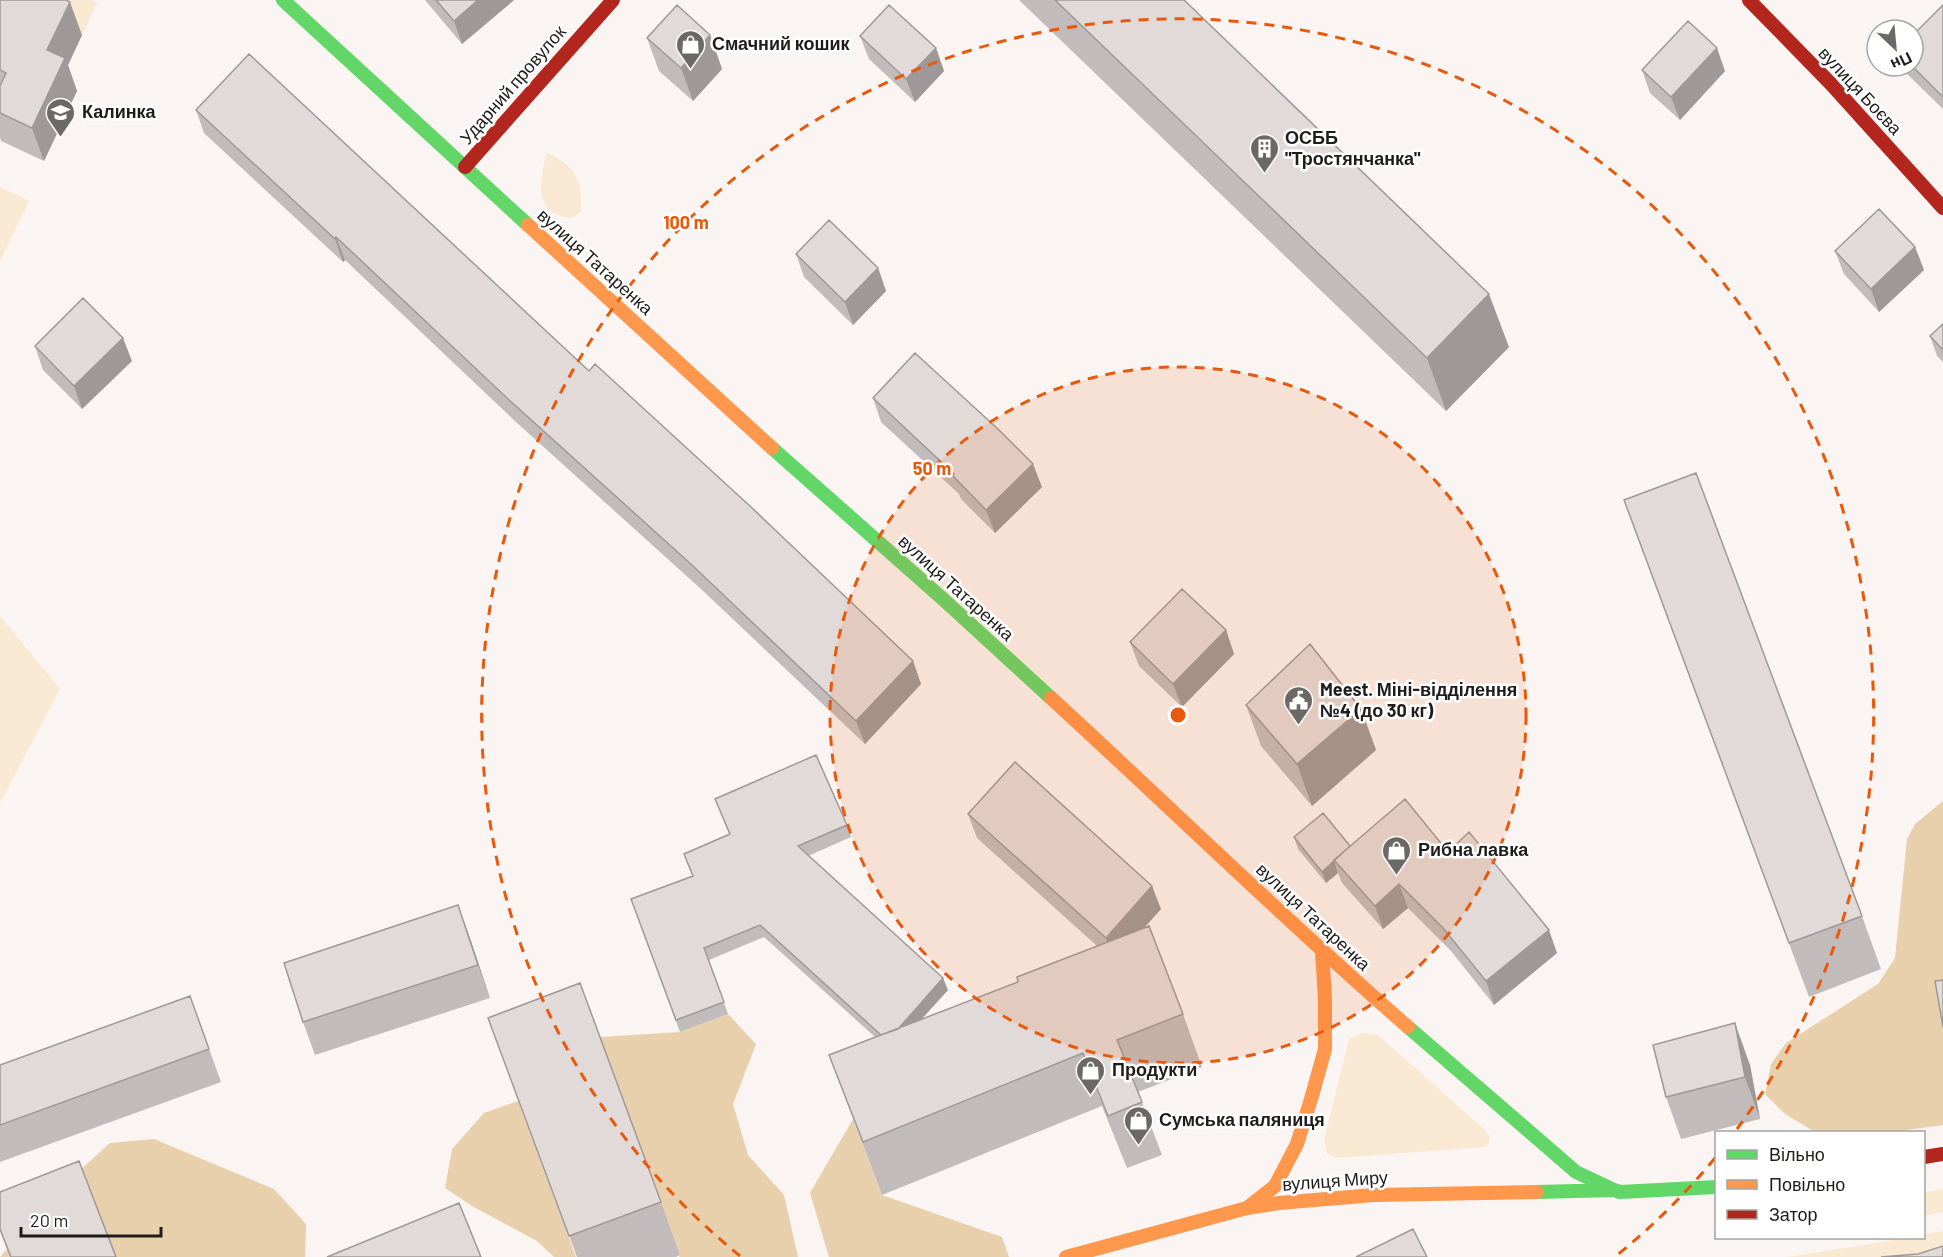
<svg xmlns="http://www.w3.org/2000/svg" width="1943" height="1257" viewBox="0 0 1943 1257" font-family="Barlow,sans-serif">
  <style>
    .green { fill: #fae9d2 }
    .forest { fill: #e9d0ac }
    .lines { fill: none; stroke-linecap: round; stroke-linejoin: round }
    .fast { stroke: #63d668; stroke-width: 14 }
    .slow { stroke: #ff974d; stroke-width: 14 }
    .jam { stroke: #b3261e; stroke-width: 14 }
    .wall { fill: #c2bbbb }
    .shaded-wall { fill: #9e9998 }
    .building { fill: #e2dad9; stroke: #9e9998; stroke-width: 1.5 }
    .ring { fill: none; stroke: #e8590c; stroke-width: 3; stroke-dasharray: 10 8 }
    .labels { text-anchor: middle; stroke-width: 5; stroke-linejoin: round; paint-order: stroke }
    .poi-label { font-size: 18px; font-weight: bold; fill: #1f1c1b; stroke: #fff; text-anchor: start }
    .street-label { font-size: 18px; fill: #1f1c1b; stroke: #fff }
    .centre { fill: #e8590c; stroke: #fff; stroke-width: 3 }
    .ring-label { font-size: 18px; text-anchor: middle; font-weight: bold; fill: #e8590c; stroke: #fff; stroke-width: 5; stroke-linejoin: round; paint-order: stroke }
  </style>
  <rect width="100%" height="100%" fill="#faf4f2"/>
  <path class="green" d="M27 0H91L97 3 82 35 23 7Z
    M547 153C577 166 582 181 581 212L572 218C533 215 539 181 547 153Z
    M0 187 29 201 0 261Z
    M0 616 60 689 0 803Z
    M1362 1033 1378 1035 1484 1129 1490 1137 1489 1143 1485 1147 1337 1158 1327 1154 1324 1140 1349 1039Z
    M1943 1189V1212L1924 1216V1193Z
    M1943 1231V1257H1787L1908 1238H1924V1234Z"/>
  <path class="forest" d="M1943 756V1125L1892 1132H1815L1785 1114 1765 1094 1771 1064 1786 1043 1878 984 1895 958 1907 839 1915 824 1943 801Z
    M728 1014 756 1044 733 1104 748 1155 784 1195 798 1257H679L680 1255 600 1037 680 1032Z
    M518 1101 576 1257H554L537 1241 472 1206 445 1188 452 1149 484 1113Z
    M853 1119 882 1195 1002 1237 1009 1257H829L810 1193Z
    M154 1139 274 1189 306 1224 305 1257H0L56 1192 110 1143Z"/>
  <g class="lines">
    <path class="fast" d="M283 0 528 225
      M772 448 944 600 1051 698
      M1408 1027 1576 1172 1614 1190
      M1537 1192 1614 1190 1620 1192 1716 1187"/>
    <path class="slow" d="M528 225 772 448
      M1051 698C1170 807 1286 921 1408 1027
      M1247 1208 1275 1186 1297 1144 1311 1099 1325 1049V999L1322 952
      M1066 1257 1247 1208 1279 1203 1374 1195 1537 1192"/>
    <path class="jam" d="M1749 0 1831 84 1943 208
      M465 167 613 0
      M1924 1157 1943 1154"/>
  </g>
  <path class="wall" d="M0 0 82 35 68 65 77 91 44 161 1 141 0 137Z
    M425 0H514L462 44Z
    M1019 0H1184L1509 347 1446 411Z
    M1943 5V109L1904 71 1902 66H1913Z
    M710 35 722 69 693 101 659 71 647 38Z
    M860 36 936 48 944 71 915 102 869 59Z
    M1642 70 1725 71 1680 120 1650 93Z
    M196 110 589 371 913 661 921 684 865 744 701 589 516 422 345 260 343 262 204 133Z
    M1915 247 1924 270 1879 312 1844 274 1835 251Z
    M796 254 878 268 886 291 853 325 804 277Z
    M1943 324V362L1937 356 1930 336Z
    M35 346 132 361 82 409 43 370Z
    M873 398 1042 487 995 533 961 499 959 494 881 422Z
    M1624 500 1862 916 1881 969 1809 997Z
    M1226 630 1234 654 1182 707 1139 666 1130 642Z
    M1246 705 1361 709 1376 750 1312 806 1261 746Z
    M715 799 847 825 851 837 808 856 948 990 921 1019 1018 982 1097 946 977 838 968 814 1161 909 1144 928 1183 1014 1202 1067 1138 1092 1162 1155 1127 1168 1102 1106 882 1195 829 1055 875 1037 764 937 709 960 728 1014 680 1032 631 899 693 877 684 854 729 834Z
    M1294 837 1350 846 1448 852 1557 953 1494 1005 1451 951 1408 908 1383 929 1342 883 1338 873 1326 883 1298 849Z
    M458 905 490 998 315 1055 303 1022Z
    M190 996 221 1082 0 1162V1065Z
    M488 1018 661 1202 680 1255 676 1257H577Z
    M1750 1065 1760 1119 1681 1139 1666 1097Z
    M0 1192 116 1257H10L0 1231Z"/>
  <path class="shaded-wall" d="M478 0H514L462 44 454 21Z
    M70 2 82 35 68 65 77 91 44 161 32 128 47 50Z
    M710 35 722 69 693 101 681 68Z
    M936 48 944 71 915 102 906 79Z
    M1717 48 1725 71 1680 120 1671 97Z
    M336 237 345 260 343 262 335 239Z
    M1915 247 1924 270 1879 312 1871 289Z
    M878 268 886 291 853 325 845 302Z
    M1489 294 1509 347 1446 411 1427 358Z
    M123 338 132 361 82 409 74 386Z
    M1033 464 1042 487 995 533 986 510Z
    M1226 630 1234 654 1182 707 1173 684Z
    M913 661 921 684 865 744 856 721Z
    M1361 709 1376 750 1312 806 1297 764Z
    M1334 861 1338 873 1326 883 1322 872Z
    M1399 884 1408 908 1383 929 1375 906Z
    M1152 886 1161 909 1114 961 1106 938Z
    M458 905 470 938 490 998 478 965Z
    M1549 930 1557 953 1494 1005 1486 981Z
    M943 978 948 990 892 1052 887 1040Z
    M1735 1023 1750 1065 1760 1119 1745 1077Z"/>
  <path class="building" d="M0 0H66L70 2 47 50 65 58 32 128 0 113V86L6 73 0 70Z
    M436 0H478L454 21Z
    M1055 0H1184L1489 294 1427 358Z
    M677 5 710 35 681 68 647 38Z
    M889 5 936 48 906 79 860 36Z
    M1943 5V97L1912 66H1913V35Z
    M1688 21 1717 48 1671 97 1642 70Z
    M249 54 589 371 595 364 751 507 913 661 856 721 693 566 507 398 336 237 335 239 196 110Z
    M1879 209 1915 247 1871 289 1835 251Z
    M829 220 878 268 845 302 796 254Z
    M83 298 123 338 74 386 35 346Z
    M1943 324V350L1930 336Z
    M915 353 999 430 1033 464 986 510 953 476 954 474 873 398Z
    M1696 473 1862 916 1789 943 1624 500Z
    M1182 589 1226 630 1173 684 1130 642Z
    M1310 644 1361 709 1297 764 1246 705Z
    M816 755 847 825 798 846 943 978 898 1029 881 1035 760 925 704 948 724 1002 676 1020 631 899 693 876 684 854 730 834 715 799Z
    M1015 762 1152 886 1106 938 968 814Z
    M1405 799 1448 852 1469 832 1549 930 1486 981 1443 928 1399 884 1375 906 1334 860Z
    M1323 813 1350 846 1322 872 1294 837Z
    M458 905 478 965 303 1022 284 963Z
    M1149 926 1183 1014 1117 1040 1142 1102 1108 1116 1083 1053 863 1142 829 1055 1018 982 1017 977Z
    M1943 980V1027L1935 981Z
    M580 983 661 1202 569 1236 488 1018Z
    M190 996 209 1049 0 1125V1065Z
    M1735 1023 1745 1077 1666 1097 1653 1045Z
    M79 1161 116 1257H11L0 1229V1192Z
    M459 1203 481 1257H327Z
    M1413 1229 1427 1257H1356Z
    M1943 1246V1257H1881L1918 1254Z"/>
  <circle cx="1178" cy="715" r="348" fill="#e8590c" fill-opacity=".12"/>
  <g class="ring">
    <circle cx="1178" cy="715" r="348"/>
    <path d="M1715 1158A696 696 0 0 1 1616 1256M740 1256A696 696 0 1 1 1737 1129"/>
  </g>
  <defs>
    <symbol id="shop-pin" viewBox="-11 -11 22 30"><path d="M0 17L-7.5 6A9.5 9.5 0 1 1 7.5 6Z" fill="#6c6866" stroke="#fff"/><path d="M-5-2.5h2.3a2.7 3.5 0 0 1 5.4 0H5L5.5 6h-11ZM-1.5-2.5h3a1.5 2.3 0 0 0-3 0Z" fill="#fff"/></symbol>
    <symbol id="school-pin" viewBox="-11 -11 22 30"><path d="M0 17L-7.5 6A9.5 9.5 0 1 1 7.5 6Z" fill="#6c6866" stroke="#fff"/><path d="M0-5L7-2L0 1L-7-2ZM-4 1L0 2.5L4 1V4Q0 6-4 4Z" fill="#fff"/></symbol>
    <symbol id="building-pin" viewBox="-11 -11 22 30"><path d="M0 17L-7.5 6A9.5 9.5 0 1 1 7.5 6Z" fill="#6c6866" stroke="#fff"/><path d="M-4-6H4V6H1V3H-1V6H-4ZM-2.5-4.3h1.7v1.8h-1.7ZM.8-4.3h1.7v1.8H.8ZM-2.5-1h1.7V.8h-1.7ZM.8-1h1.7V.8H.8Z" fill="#fff"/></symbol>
    <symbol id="civic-pin" viewBox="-11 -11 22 30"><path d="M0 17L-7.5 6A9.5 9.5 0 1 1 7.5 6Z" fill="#6c6866" stroke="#fff"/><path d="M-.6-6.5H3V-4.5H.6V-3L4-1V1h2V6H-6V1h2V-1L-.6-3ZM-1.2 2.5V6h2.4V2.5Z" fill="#fff"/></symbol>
  </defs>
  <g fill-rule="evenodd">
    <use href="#shop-pin" x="674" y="28" width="33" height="45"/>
    <use href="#school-pin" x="44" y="96" width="33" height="45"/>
    <use href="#building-pin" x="1248" y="132" width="33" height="45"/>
    <use href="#civic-pin" x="1282" y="684" width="33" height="45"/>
    <use href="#shop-pin" x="1380" y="834" width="33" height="45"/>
    <use href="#shop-pin" x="1074" y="1054" width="33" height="45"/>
    <use href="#shop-pin" x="1122" y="1104" width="33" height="45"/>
  </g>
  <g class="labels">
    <g class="poi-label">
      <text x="712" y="50">Смачний кошик</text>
      <text x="82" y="118">Калинка</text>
      <text x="1285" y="144">ОСББ<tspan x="1285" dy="21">"Тростянчанка"</tspan></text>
      <text x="1320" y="696">Meest. Міні-відділення<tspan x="1320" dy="21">№4 (до 30 кг)</tspan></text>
      <text x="1418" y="856">Рибна лавка</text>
      <text x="1112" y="1076">Продукти</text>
      <text x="1159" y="1126">Сумська паляниця</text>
    </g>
    <g class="street-label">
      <text transform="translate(513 85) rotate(-49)" y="6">Ударний провулок</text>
      <text transform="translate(1860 91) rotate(47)" y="6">вулиця Боєва</text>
      <text transform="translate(595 262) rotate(42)" y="6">вулиця Татаренка</text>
      <text transform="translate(956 588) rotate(42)" y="6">вулиця Татаренка</text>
      <text transform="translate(1313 917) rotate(43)" y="6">вулиця Татаренка</text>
      <text transform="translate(1335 1181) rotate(-4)" y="6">вулиця Миру</text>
    </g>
  </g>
  <circle cx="1178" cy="715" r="9" class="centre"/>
  <g class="ring-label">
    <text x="686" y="229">100 m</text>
    <text x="932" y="475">50 m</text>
  </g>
  <rect x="1715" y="1131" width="210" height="108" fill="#ffffff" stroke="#a5a4a4" stroke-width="1.5"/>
  <rect x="1727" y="1150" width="30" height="9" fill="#63d668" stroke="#a5a4a4" stroke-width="1.5"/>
  <text x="1769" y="1161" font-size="18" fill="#1f1c1b">Вільно</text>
  <rect x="1727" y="1180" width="30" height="9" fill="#ff974d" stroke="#a5a4a4" stroke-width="1.5"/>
  <text x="1769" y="1191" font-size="18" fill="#1f1c1b">Повільно</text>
  <rect x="1727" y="1210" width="30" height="9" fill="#b3261e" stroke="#a5a4a4" stroke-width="1.5"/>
  <text x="1769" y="1221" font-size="18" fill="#1f1c1b">Затор</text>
  <g transform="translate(1895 48) rotate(154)"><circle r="28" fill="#ffffff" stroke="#a5a4a4" stroke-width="1.5"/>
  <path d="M0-4.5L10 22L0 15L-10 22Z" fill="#6c6866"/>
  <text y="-9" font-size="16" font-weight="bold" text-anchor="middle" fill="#1f1c1b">Пн</text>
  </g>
  <path d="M21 1227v9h140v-9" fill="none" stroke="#1f1c1b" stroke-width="3"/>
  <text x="30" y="1227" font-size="18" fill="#1f1c1b" stroke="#ffffff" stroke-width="4.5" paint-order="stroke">20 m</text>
</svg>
